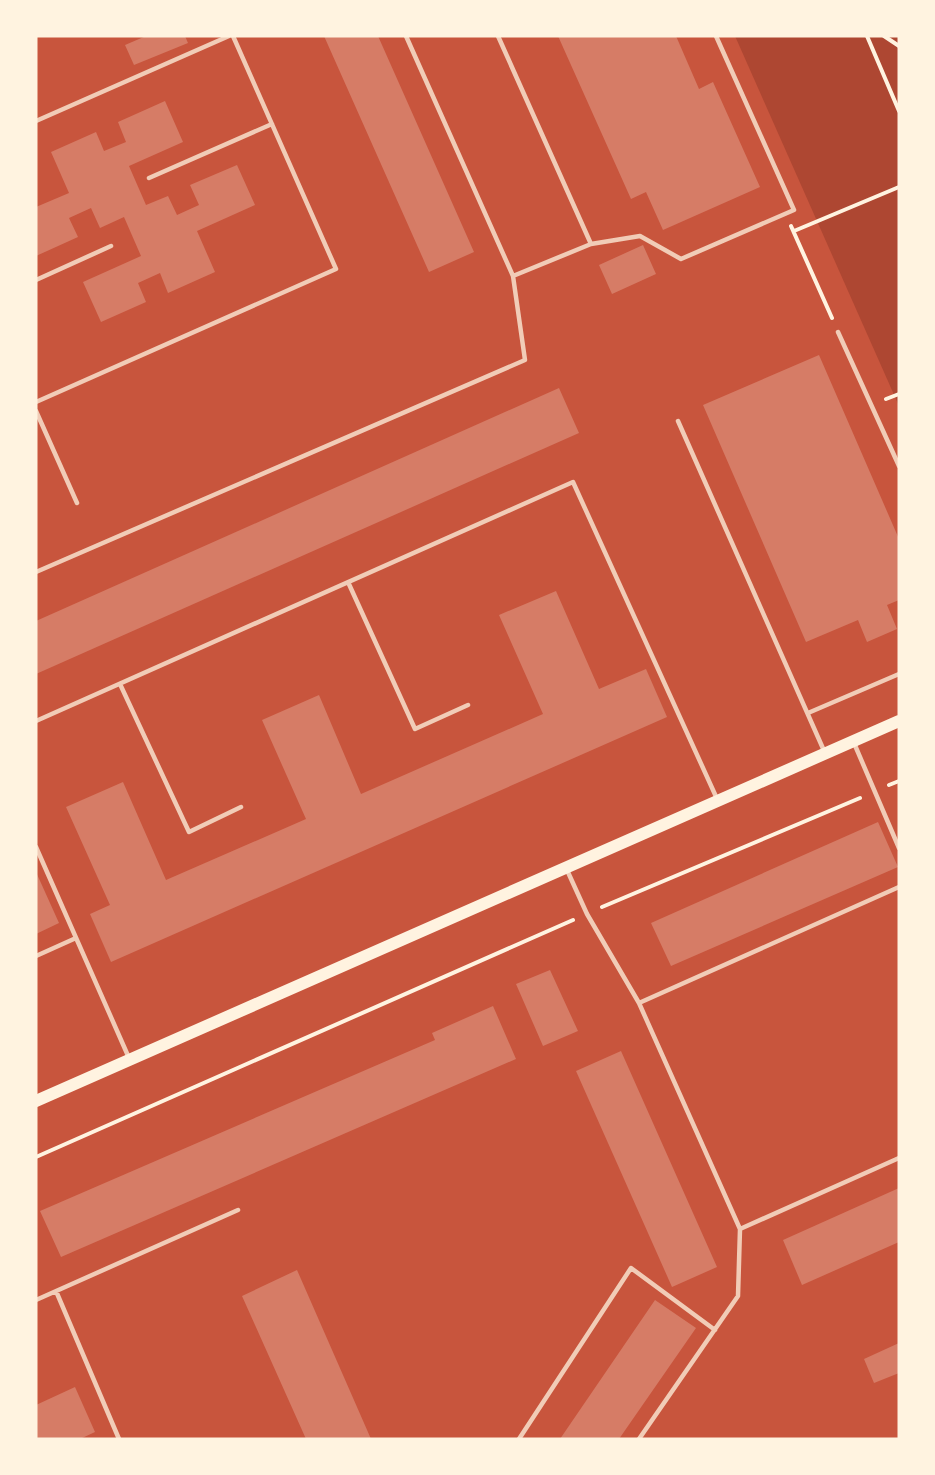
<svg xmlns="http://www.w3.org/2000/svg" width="935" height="1475" viewBox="0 0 935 1475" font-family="Ubuntu,sans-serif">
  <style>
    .green { fill: #ae4732 }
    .building { fill: #d67c66 }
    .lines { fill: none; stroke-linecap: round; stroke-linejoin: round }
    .path { stroke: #fff3e0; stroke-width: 4 }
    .service { stroke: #f1ccb7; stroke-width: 4.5 }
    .secondary { stroke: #fff3e0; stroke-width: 12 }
  </style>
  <rect width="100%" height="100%" fill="#c8553d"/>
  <path class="green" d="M735 36H899V406Z"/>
  <path class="building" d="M146 36H185L188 43 134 65 125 45Z
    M324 36H378L474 252 429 272Z
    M558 36H676L699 89 713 82 760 187 663 230 646 192 631 199Z
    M165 101 183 142 129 166 146 205 168 196 177 215 199 205 190 185 237 165 255 205 197 231 215 272 168 293 160 273 138 283 146 302 101 322 83 282 141 256 124 217 100 228 91 208 69 218 78 237 36 256V207L69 193 51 152 96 132 104 151 126 142 118 122Z
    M643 245 656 274 612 294 599 265Z
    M819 355 899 539V600L887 605 897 629 867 642 858 620 806 642 703 405Z
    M559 388 579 433 36 674V621Z
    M556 591 599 689 646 669 667 717 111 962 90 914 110 905 66 807 123 782 166 880 306 819 262 720 319 695 361 794 543 714 499 615Z
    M878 822 898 867 671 966 651 923Z
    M36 872 59 923 36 934Z
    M550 970 578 1031 543 1046 516 984Z
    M493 1006 516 1059 61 1257 40 1211 435 1040 432 1033Z
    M621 1051 717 1267 672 1287 576 1071Z
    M899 1188V1242L802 1285 783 1240Z
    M297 1270 371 1439H306L242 1296Z
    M655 1300 696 1328 619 1439H560Z
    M899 1343V1373L874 1383 864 1359Z
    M75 1387 95 1432 80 1439H36V1405Z"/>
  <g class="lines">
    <path class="path" d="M867 36 899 111
      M884 36 899 46
      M791 226 832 318
      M794 231 899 187
      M886 399 899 394
      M889 785 899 781
      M602 907 860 798
      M36 1157 573 920"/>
    <path class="service" d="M498 36 591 244
      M36 121 229 36
      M149 178 272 124
      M513 276 591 244 640 236 681 259 794 210 716 36
      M36 280 111 246
      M838 332 899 466
      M36 402 336 269 233 36
      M36 411 77 503
      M678 421 825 753
      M36 572 525 360 513 276 406 36
      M348 582 415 729 468 705
      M120 684 189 832 241 807
      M808 713 899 674
      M36 721 573 482 718 801
      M854 743 899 848
      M36 847 129 1058
      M567 870 587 914 639 1003 740 1229 899 1158
      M36 956 76 938
      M639 1003 899 887
      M56 1291 119 1439
      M36 1300 238 1210
      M519 1439 631 1268 715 1330
      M639 1439 738 1296 740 1229"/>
    <path class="secondary" d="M36 1101 899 721"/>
  </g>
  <rect width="935" height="1475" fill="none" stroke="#fff3e0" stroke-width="75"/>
</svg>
